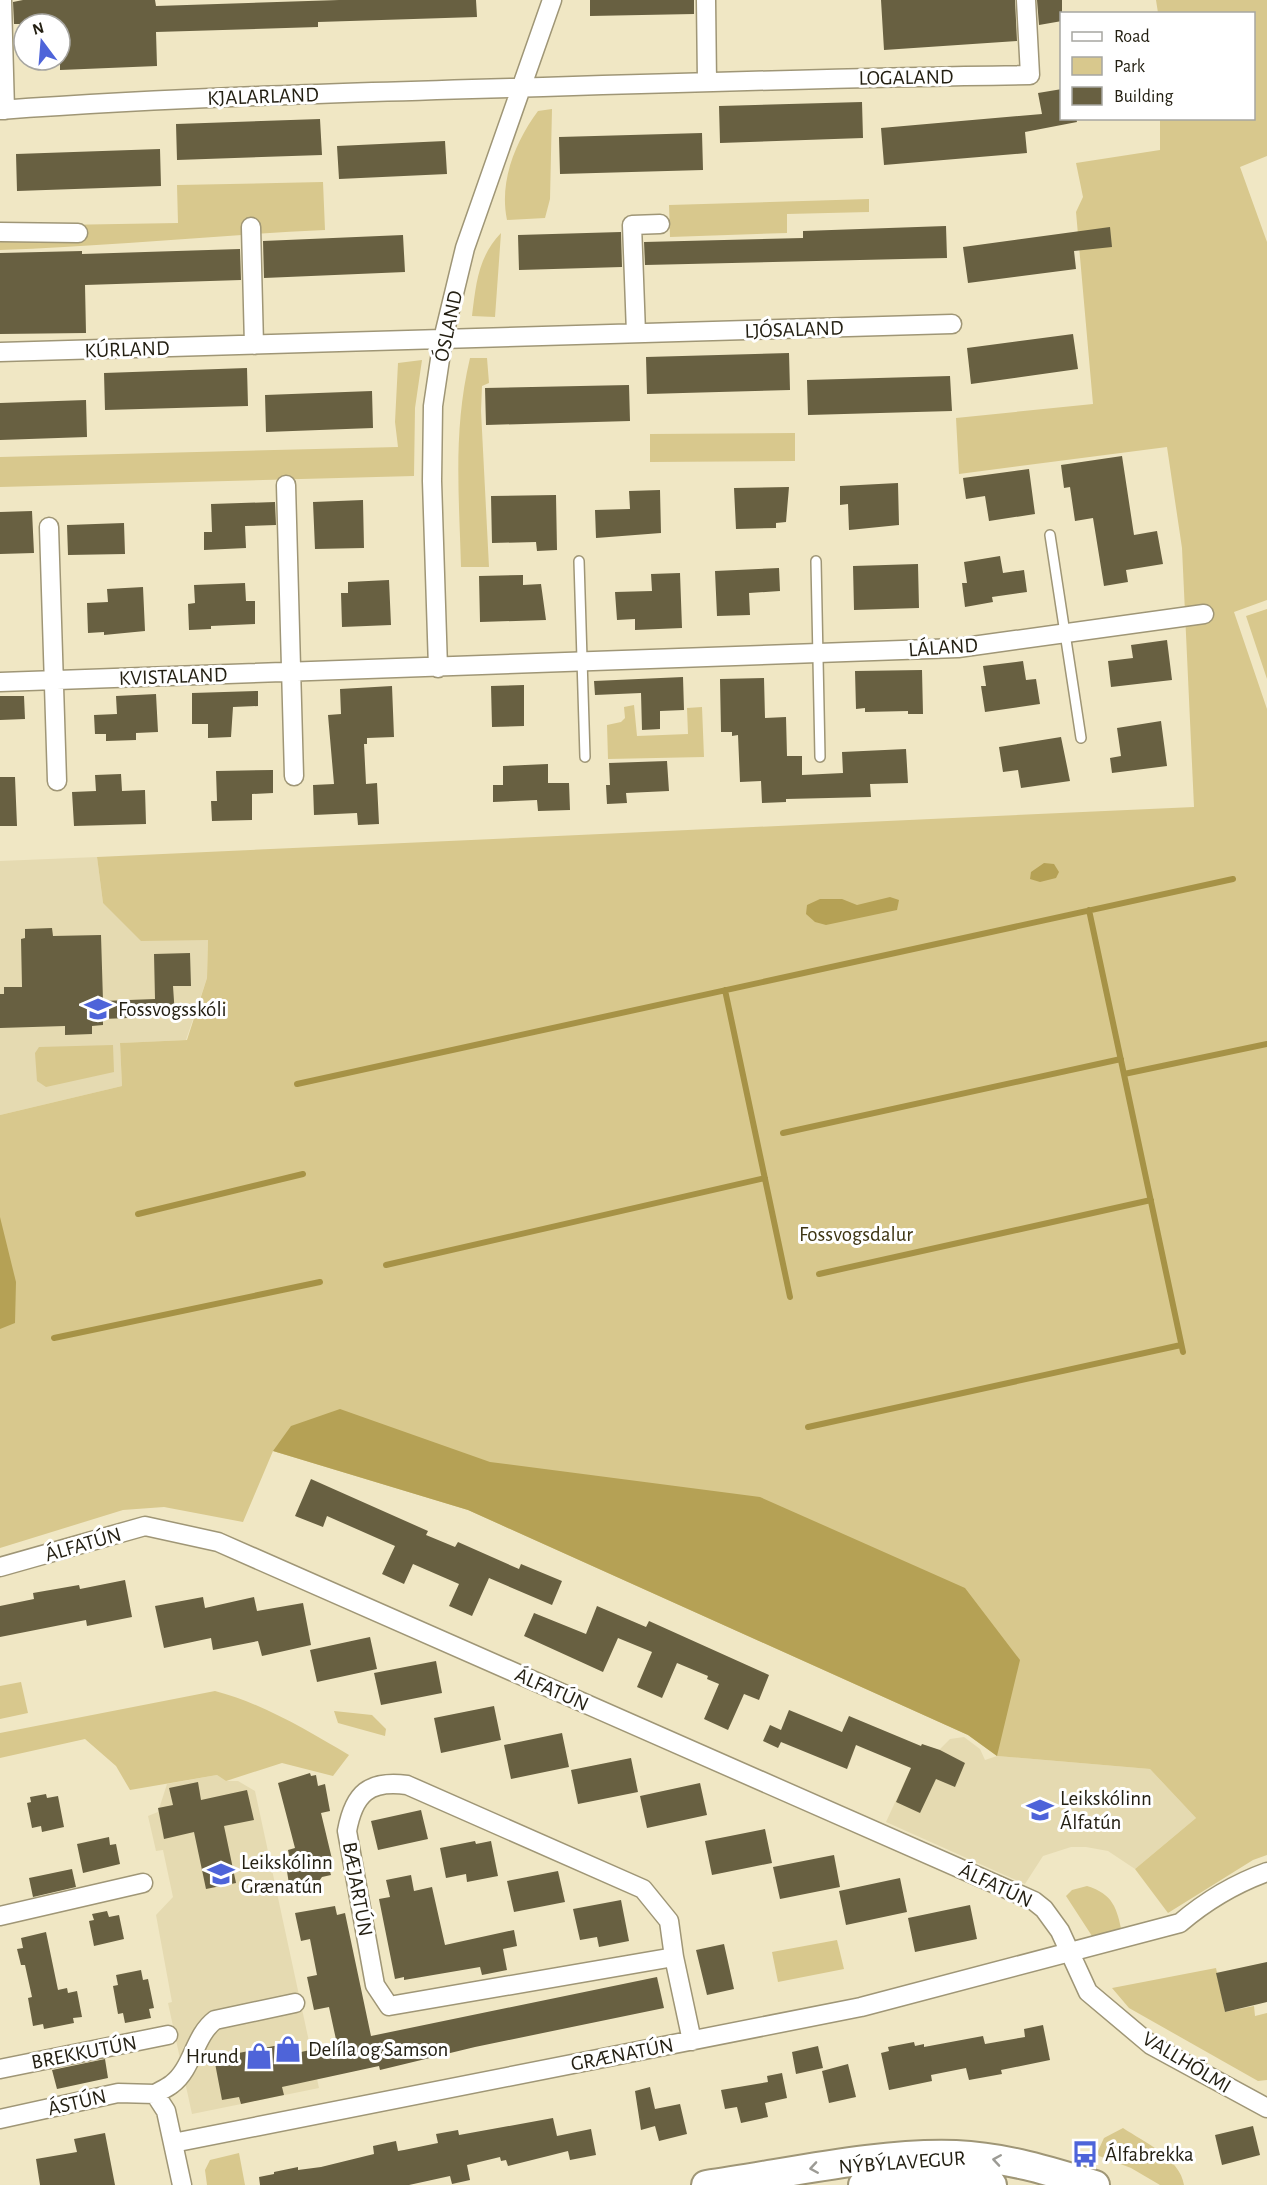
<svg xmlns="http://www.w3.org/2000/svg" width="1267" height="2185" viewBox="0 0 1267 2185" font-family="'Alegreya Sans',sans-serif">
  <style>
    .built { fill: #e5dab1 }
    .green { fill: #d8c88d }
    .forest { fill: #b5a155 }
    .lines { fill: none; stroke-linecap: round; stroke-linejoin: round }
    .stream { stroke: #a69246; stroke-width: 6 }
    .building { fill: #686041 }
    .service-casing { stroke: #9f9676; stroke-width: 12 }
    .minor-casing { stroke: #9f9676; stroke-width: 21 }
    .primary-casing { stroke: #9f9676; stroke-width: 32 }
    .service { stroke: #fff; stroke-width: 9 }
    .minor { stroke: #fff; stroke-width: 18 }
    .primary { stroke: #fff; stroke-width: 28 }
    .oneway { stroke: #9c9b95 }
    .labels { text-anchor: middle; stroke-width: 6; stroke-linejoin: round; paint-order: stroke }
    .street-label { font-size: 21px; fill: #242013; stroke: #fff }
    .poi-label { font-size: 21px; fill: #242013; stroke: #fff; text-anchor: start }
    .park-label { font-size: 21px; fill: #3e3513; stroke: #fff }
  </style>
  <rect width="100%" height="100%" fill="#f0e7c4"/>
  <path class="built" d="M97 857 103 903 208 940 207 978 186 1040 120 1043 122 1086 0 1115V861Z
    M964 1737 980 1749 985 1760 997 1756 1150 1769 1196 1818 1135 1869 1108 1851 1086 1847H1071L1043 1856 1025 1884 886 1822 922 1744 938 1751 950 1739Z
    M217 1775 226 1781H238L255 1791 319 2088 192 2114 168 2003 172 2002 156 1915 173 1897 163 1850 156 1851 148 1816 158 1812 167 1784Z"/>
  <path class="green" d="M1156 0H1267V156L1240 167 1267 242V600L1234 612 1267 709V1855L1253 1860 1168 1913 1135 1869 1196 1818 1150 1769 997 1756 968 1735 468 1510 273 1451 243 1522 164 1507 123 1510 0 1548V1115L122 1086 120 1043 187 1040 207 978 208 940 141 941 103 903 97 857 1194 807 1182 548 1167 447 959 474 956 418 1093 404 1076 212 1083 197 1076 163 1160 150V119L1254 118V14L1158 13Z
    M552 109 550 199 545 218 507 220C499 182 515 142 538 111Z
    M323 182 325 230C217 235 109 246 0 250V226L178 223 177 185Z
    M869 199V212L787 214V233L670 237 669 205Z
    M501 233 495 317 472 316C476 284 478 257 501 233Z
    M470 358H487L489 383 482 386 481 411 489 567H461C459 494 453 430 470 358Z
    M422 360 415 408 414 476 0 487V457L398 447 395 422 398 363Z
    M795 433V461L650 462V434Z
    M1267 609V679L1246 616Z
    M634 705 637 736 688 734 687 708 702 707 704 757 608 759 607 725 621 722 625 718 624 707Z
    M113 1045 114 1072 46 1087 37 1081 35 1053 39 1047Z
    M21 1682 28 1713 0 1719V1686Z
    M215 1691C262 1703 308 1731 349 1755L333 1776 282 1763 226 1781 217 1775 130 1790 116 1766 85 1739 0 1758V1733Z
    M334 1711 372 1715 386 1729 385 1736 338 1723Z
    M1087 1886C1113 1894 1117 1908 1122 1933L1098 1938 1092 1936 1066 1896 1072 1890Z
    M837 1940 844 1969 778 1982 772 1952Z
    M1216 1968 1225 2012 1254 2006 1255 2016 1267 2013V2080L1258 2081 1129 2008 1112 1988Z
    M1123 2128C1144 2142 1180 2158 1184 2185H1160L1131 2168 1099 2156 1097 2153 1104 2138Z
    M239 2153 245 2185H207L205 2170 210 2160Z"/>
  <path class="forest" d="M1044 863 1054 864 1059 872 1056 878 1040 882 1030 879 1031 872Z
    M890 897 899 900 897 910 826 925 815 922 806 914 807 905 820 899H842L857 905Z
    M0 1217 16 1282 15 1323 0 1329Z
    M340 1409 490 1462 760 1497 965 1588 1020 1660 997 1756 968 1735 468 1510 273 1451 291 1426Z"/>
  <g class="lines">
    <path class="stream" d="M1089 910 1183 1352
      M725 990 790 1297
      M1124 1074 1267 1044
      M297 1084 1233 879
      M783 1133 1121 1059
      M138 1214 303 1174
      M386 1265 765 1178
      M819 1274 1151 1200
      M54 1338 320 1282
      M808 1427 1181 1345"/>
  </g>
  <path class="building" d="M23 0H155L156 6 339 0H476L477 17 318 22V27L156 32 157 66 60 70V24H14L13 2Z
    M590 0H694V14L590 16Z
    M881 0H1015L1017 41 884 50Z
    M1037 0H1062V21L1039 25Z
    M1062 89V118H1076L1077 122 1025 132 1027 153 884 165 881 128 1042 114 1038 93Z
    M862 102 863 138 720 143 719 106Z
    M320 119 322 155 177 160 176 124Z
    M702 133 703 170 560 174 559 137Z
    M445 141 447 174 339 179 337 146Z
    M160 149 161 186 17 191 16 154Z
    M946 226 947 258 645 265 644 242 803 238V231Z
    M1110 227 1112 247 1074 251 1076 269 968 283 963 247Z
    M621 232 622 267 519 270 518 235Z
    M403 235 405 272 264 278 263 241Z
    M240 249 241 280 85 285 86 333 0 334V253L82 251V254Z
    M1073 334 1078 369 971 384 967 348Z
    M789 353 790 390 647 394 646 357Z
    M247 368 248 406 105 410 104 373Z
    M950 376 952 411 808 415 807 380Z
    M629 385 630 421 486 425 485 388Z
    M372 391 373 428 266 432 265 395Z
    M86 400 87 437 0 440V403Z
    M1122 456 1134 535 1157 531 1163 564 1126 570 1128 582 1104 586 1093 518 1075 521 1070 487 1064 488 1061 465Z
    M1029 469 1035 514 989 521 985 496 966 499 963 478Z
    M898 483 899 525 849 530 848 504 840 505V486Z
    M789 487 786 522 776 523V528L736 529 734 488Z
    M660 490 661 533 596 538 595 510 630 509 629 491Z
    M556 495 557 550 537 551 536 542 492 543 491 496Z
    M363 500 364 548 315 549 313 502Z
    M275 502 276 525 245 526 246 548 204 550V532H212L211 504Z
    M32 511 34 553 0 554V512Z
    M124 523 125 554 68 555 67 525Z
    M1000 556 1003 573 1024 570 1027 592 992 597 993 602 965 607 962 583H967L964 562Z
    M918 564 919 608 854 610 853 566Z
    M779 568 780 591 749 593 750 615 717 616 715 571Z
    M680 573 682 628 635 630V619L617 620 615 592 652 591 651 574Z
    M523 575V585L541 584 546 620 480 622 479 576Z
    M389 580 391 625 342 627 341 593H348V582Z
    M245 583 246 601H255V624L211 626V629L189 630 188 604 195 603 194 585Z
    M143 587 145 631 104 635V632L88 633 87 603 108 602 107 589Z
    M1167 640 1172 680 1111 687 1108 661 1133 658 1131 645Z
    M1023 661 1026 680 1036 679 1040 704 985 712 981 686H986L983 666Z
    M922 670 923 714H908V711L865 712V708L856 709 855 671Z
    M683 677 684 710 660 711V729L642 730 641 693 595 695 594 681Z
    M764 678 765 718 786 717 787 756H802V775L843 773 842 752 906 749 908 783 870 784 871 797 786 799V802L762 803 761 781 740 782 738 735 732 736V732H721L720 679Z
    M524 685V726L492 727 491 686Z
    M392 686 394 737 367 738V744H364L366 784 377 783 379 824 358 825 357 813 314 815 313 785 334 784 328 715 341 714 340 689Z
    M258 691V706L233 707 231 737 208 738V724H192V693Z
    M156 694 158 732 136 733V740L106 741V734H95L94 715 117 714 116 696Z
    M0 696H24L25 719 0 720Z
    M1161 721 1167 766 1112 773 1110 758 1121 756 1117 728Z
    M1061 737 1070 781 1021 788 1018 770 1003 772 999 747Z
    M667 761 669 791 626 793 627 803 607 804 606 785H610L609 763Z
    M548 764V783H569L570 810 538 811 537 800 493 802V785H503V766Z
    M273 770V793L252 794V820L212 821 211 801H217L216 771Z
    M121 774 122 791 145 790 146 824 74 826 72 792 96 791 95 775Z
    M0 777H15L17 826H0Z
    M52 928 53 936 101 935 103 1001 155 999 154 954 190 953 191 986H173L175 1016 103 1019V1025L92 1026V1034L65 1035V1026L0 1028V994H4V987H22L21 939 25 938V929Z
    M311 1479 428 1531 426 1535 455 1547 458 1542 519 1569 521 1564 562 1581 552 1605 489 1578 472 1616 449 1606 459 1584 413 1564 404 1584 382 1574 395 1546 327 1516 323 1527 295 1516Z
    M125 1580 132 1617 87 1626 86 1620 0 1637V1606L34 1599 33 1593 79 1585 80 1589Z
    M203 1597 205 1608 254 1597 257 1611 303 1603 311 1645 262 1656 258 1641 213 1650 211 1638 164 1648 155 1606Z
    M597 1606 646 1627 649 1621 769 1675 759 1700 744 1694 728 1730 704 1719 719 1684 707 1679 708 1676 677 1663 662 1698 637 1687 652 1652 618 1638 603 1672 524 1636 534 1613 586 1634Z
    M370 1637 377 1669 317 1682 310 1650Z
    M436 1661 442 1693 381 1705 374 1673Z
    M494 1706 501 1740 441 1753 434 1718Z
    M789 1710 842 1732 849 1716 921 1746 922 1744 940 1750 965 1763 955 1787 936 1779 920 1813 896 1802 911 1768 856 1745 847 1769 781 1742 778 1748 763 1741 770 1725 781 1730Z
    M562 1733 569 1767 511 1779 504 1745Z
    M631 1758 638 1792 578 1804 571 1770Z
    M310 1773 311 1776 316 1775 318 1786 325 1784 330 1811 321 1813 332 1859 327 1860 331 1875 322 1877 314 1888 304 1881 289 1884 286 1865 291 1864 288 1850 295 1848 278 1783Z
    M198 1782 201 1800 247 1790 254 1820 224 1826 236 1883 206 1889 194 1832 164 1839 158 1808 173 1805 169 1788Z
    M700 1783 707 1815 647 1828 640 1796Z
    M46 1794 47 1798 58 1796 64 1827 42 1832 41 1826 32 1828 27 1803 31 1802 30 1797Z
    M421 1810 428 1839 378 1850 371 1821Z
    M765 1829 772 1863 712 1875 705 1841Z
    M109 1837 110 1845 116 1844 120 1864 83 1873 77 1844Z
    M475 1841 476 1844 491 1841 498 1876 467 1882 466 1874 446 1878 440 1848Z
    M834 1855 840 1887 780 1899 773 1867Z
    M72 1869 76 1887 33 1897 29 1878Z
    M558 1871 565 1902 514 1912 507 1881Z
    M411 1875 414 1891 432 1887 445 1945 514 1930 517 1946 503 1949 507 1970 482 1975 480 1967 404 1980V1977L395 1979 379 1899 390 1897 386 1880Z
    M900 1878 907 1912 846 1925 839 1891Z
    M621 1900 629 1941 599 1947 597 1937 580 1940 573 1909Z
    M970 1905 977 1939 915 1952 908 1918Z
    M335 1906 337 1915 345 1913 371 2036 657 1977 664 2008 475 2047 380 2070 379 2066 282 2087 284 2095 241 2104 239 2097 222 2100 214 2058 299 2041 301 2052 337 2044 329 2007 314 2010 307 1977 317 1975 310 1939 301 1941 295 1913Z
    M107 1911 109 1917 119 1915 124 1939 94 1946 89 1921 94 1920 92 1914Z
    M46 1932 58 1990 67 1988 68 1993 77 1991 82 2017 73 2018 74 2023 44 2029 43 2024 33 2026 28 1998 32 1997 25 1965H21L17 1949 23 1948 21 1938Z
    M724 1944 734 1989 707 1995 696 1950Z
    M1267 1962V2002L1225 2012 1216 1973Z
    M141 1970 143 1980 148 1979 154 2008 149 2009 151 2018 125 2023 123 2013 118 2014 113 1986 118 1985 116 1975Z
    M1043 2025 1050 2060 1001 2070 1002 2074 969 2080 966 2068 931 2075 932 2081 889 2090 881 2053 889 2051 888 2047 914 2042 915 2046 924 2044V2047L983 2036 985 2044 1025 2037 1024 2029Z
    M818 2046 823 2068 796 2074 792 2052Z
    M105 2059 108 2078 57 2089 52 2070Z
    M848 2064 856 2097 829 2103 822 2071Z
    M782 2073 787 2098 765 2103 768 2117 741 2123 737 2107 725 2109 721 2090 768 2082 767 2076Z
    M650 2087 655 2109 680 2104 687 2134 659 2141 655 2126 641 2130 635 2091Z
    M553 2118 557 2136 591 2129 596 2155 570 2160 568 2151 508 2166 506 2160 501 2161 500 2157 467 2165 470 2180 452 2184 450 2176 409 2185H260L259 2177 274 2174V2172L298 2167V2170L321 2167 374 2154 373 2146 396 2141 398 2151 404 2150 438 2143 436 2134 458 2130 459 2135Z
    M1253 2126 1260 2155 1222 2165 1215 2135Z
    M105 2133 115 2185H40L36 2159 77 2152 74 2139Z"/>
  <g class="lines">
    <defs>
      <path id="service" d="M1050 535 1081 738
        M579 561 585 757
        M816 561 820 757"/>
      <path id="minor" d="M706 0 707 82
        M0 1H2L5 110
        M0 110C181 97 362 92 543 87 705 82 868 77 1030 75L1026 0
        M251 227 254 345
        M0 232 78 233
        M636 333 632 225 660 224
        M0 352 952 324
        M286 485 294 776
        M49 527 57 781
        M438 668 432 481 433 406 443 339 465 248 552 0
        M0 682 958 648 1204 614
        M0 1567 145 1526 218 1542 1034 1901 1044 1909 1060 1931 1088 1992 1151 2045 1267 2108
        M0 1916 143 1883
        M674 1957 389 2006 375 1985 347 1831C354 1793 369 1780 407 1785L643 1889 669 1921 674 1957 692 2041
        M0 2069 168 2035
        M155 2094C160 2091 167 2088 172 2084 193 2068 194 2036 215 2020L295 2003
        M155 2094 166 2111 182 2185
        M0 2119 118 2093 155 2094
        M173 2143 861 2007 1180 1923C1207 1900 1234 1884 1267 1872"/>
      <path id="primary" d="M706 2185C785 2174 877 2152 956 2155 1004 2157 1050 2171 1095 2185
        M863 2185 960 2182 992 2185"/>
    </defs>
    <use href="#service" class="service-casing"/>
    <use href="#minor" class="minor-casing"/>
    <use href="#primary" class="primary-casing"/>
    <use href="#service" class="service"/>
    <use href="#minor" class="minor"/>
    <use href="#primary" class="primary"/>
  </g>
  <defs><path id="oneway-chevron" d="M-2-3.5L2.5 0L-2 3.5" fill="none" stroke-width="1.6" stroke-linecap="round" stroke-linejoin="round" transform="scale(1.5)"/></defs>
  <g class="oneway">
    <use href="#oneway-chevron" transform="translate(997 2160) rotate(-171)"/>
    <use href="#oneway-chevron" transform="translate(814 2168) rotate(171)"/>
  </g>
  <defs>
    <symbol id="school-bare" viewBox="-9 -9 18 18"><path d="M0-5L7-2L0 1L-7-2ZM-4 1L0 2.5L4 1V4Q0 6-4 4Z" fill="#4e64d9" stroke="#fff" stroke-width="2.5" paint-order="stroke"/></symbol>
    <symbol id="shop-bare" viewBox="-9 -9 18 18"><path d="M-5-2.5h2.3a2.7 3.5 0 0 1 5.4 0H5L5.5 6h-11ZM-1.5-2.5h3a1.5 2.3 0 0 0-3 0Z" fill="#4e64d9" stroke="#fff" stroke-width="2.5" paint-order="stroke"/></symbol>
    <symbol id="bus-bare" viewBox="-9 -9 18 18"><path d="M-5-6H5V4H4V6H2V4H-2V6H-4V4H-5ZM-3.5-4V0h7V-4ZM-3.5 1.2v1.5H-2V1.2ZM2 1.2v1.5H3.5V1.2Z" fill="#4e64d9" stroke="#fff" stroke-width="2.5" paint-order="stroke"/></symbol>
  </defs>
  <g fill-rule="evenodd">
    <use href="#school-bare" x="79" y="990" width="38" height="38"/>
    <use href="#school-bare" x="1021" y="1791" width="38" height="38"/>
    <use href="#school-bare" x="202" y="1855" width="38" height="38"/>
    <use href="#shop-bare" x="269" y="2030" width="38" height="38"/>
    <use href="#shop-bare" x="240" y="2037" width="38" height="38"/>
    <use href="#bus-bare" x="1066" y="2135" width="38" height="38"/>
  </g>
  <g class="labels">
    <g class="street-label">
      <text transform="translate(906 77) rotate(-1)" y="7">LOGALAND</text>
      <text transform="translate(263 96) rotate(-2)" y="7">KJALARLAND</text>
      <text transform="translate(448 326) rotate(-78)" y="7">ÓSLAND</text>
      <text transform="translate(794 329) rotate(-2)" y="7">LJÓSALAND</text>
      <text transform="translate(127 349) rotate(-2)" y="7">KÚRLAND</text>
      <text transform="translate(943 647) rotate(-4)" y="7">LÁLAND</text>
      <text transform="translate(173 676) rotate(-2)" y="7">KVISTALAND</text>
      <text transform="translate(83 1544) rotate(-16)" y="7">ÁLFATÚN</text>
      <text transform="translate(552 1689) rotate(24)" y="7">ÁLFATÚN</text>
      <text transform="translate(996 1885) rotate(25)" y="7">ÁLFATÚN</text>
      <text transform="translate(358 1889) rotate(80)" y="7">BÆJARTÚN</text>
      <text transform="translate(84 2052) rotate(-11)" y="7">BREKKUTÚN</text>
      <text transform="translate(622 2054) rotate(-11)" y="7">GRÆNATÚN</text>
      <text transform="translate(1187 2062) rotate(31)" y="7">VALLHÓLMI</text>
      <text transform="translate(77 2102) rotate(-13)" y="7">ÁSTÚN</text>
      <text transform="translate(902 2162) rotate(-4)" y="7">NÝBÝLAVEGUR</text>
    </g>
    <g class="poi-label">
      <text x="118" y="1016">Fossvogsskóli</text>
      <text x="1060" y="1805">Leikskólinn<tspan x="1060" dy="24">Álfatún</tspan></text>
      <text x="241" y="1869">Leikskólinn<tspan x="241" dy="24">Grænatún</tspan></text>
      <text x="308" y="2056">Delíla og Samson</text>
      <text x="239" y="2063" text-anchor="end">Hrund</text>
      <text x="1105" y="2161">Álfabrekka</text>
    </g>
    <g class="park-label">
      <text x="856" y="1241">Fossvogsdalur</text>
    </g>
  </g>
  <rect x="1060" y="12" width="195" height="108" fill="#ffffff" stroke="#a7a6a1" stroke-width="1.5"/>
  <rect x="1072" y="32" width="30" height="9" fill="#ffffff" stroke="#a7a6a1" stroke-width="1.5"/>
  <text x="1114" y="42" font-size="18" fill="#242013">Road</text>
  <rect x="1072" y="57" width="30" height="18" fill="#d8c88d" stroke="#a7a6a1" stroke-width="1.5"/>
  <text x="1114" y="72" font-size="18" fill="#242013">Park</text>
  <rect x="1072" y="87" width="30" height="18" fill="#686041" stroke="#a7a6a1" stroke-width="1.5"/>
  <text x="1114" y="102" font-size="18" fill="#242013">Building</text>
  <g transform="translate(42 42) rotate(344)"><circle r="28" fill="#ffffff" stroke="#a7a6a1" stroke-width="1.5"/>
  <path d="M0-4.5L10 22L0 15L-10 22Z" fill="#4e64d9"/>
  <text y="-9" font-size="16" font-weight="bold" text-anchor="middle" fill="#242013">N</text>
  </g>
</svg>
